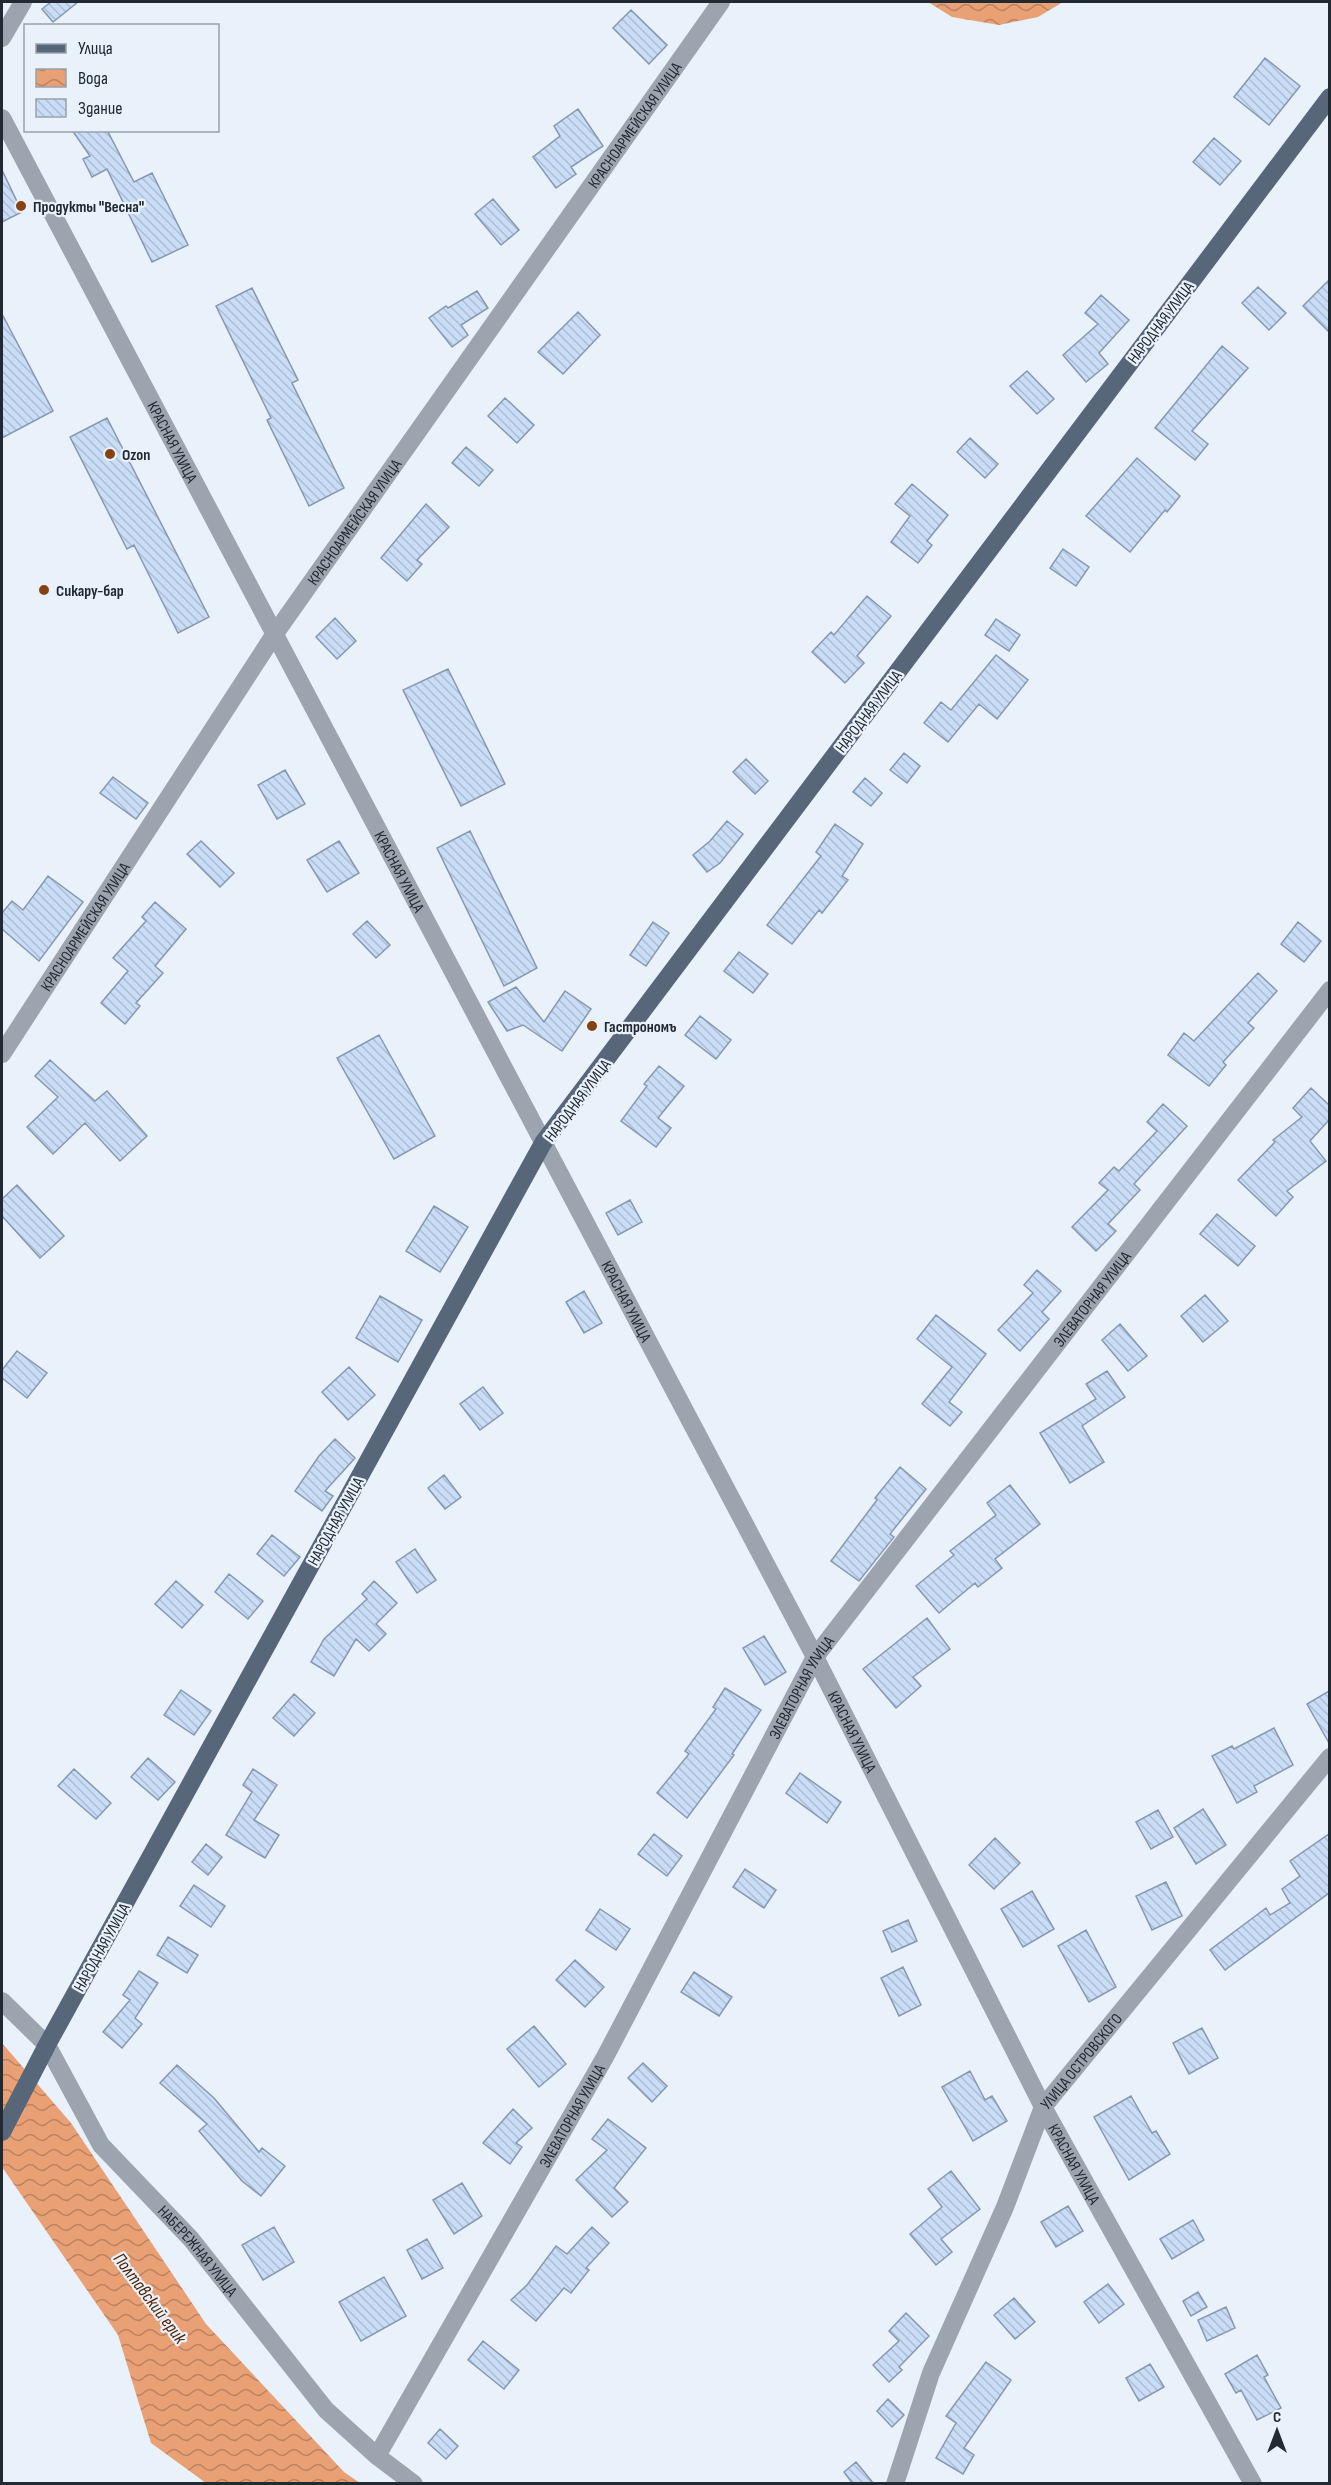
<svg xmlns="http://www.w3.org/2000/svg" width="1331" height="2485" viewBox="0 0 1331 2485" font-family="'Sofia Sans Condensed',sans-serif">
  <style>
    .water { fill: url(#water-waves) }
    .building { fill: url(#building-back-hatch); stroke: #8698b0; stroke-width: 1.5 }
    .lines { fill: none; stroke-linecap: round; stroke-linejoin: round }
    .minor { stroke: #9ca4af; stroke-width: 18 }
    .major { stroke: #576679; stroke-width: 18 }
    .poi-dot { fill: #854213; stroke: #e9f1fb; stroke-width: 2 }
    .labels { text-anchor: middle; stroke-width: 4.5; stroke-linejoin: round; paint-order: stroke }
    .street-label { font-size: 16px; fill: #212932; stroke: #e9f1fb }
    .poi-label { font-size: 16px; font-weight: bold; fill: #212932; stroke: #e9f1fb; text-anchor: start }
    .water-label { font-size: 18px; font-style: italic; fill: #4f2201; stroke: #e9f1fb }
  </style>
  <defs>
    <pattern id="water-waves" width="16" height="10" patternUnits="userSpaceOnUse" patternTransform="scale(1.5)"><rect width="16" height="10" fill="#e9a075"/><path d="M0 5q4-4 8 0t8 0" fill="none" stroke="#bc8261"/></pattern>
    <pattern id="building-back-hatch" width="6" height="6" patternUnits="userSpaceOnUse" patternTransform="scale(1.5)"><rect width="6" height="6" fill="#caddf7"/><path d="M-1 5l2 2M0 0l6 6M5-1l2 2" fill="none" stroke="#adbed4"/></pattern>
  </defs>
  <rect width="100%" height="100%" fill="#e9f1fb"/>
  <path class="water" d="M928 2H1063L1038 17 999 25 952 17Z
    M2 2043 71 2123 206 2324 344 2472 360 2483H206L151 2443 118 2335 2 2167Z"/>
  <path class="building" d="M51 2H78L53 22 42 9Z
    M631 10 667 45 649 64 613 28Z
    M1265 58 1300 86 1269 125 1234 97Z
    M578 109 603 146 571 167 576 174 556 188 533 157 560 136 554 126Z
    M72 130H107L134 182 152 173 188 245 152 262 107 169 92 177 83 159 90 156Z
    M1214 138 1241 161 1220 185 1193 162Z
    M2 170 22 212 2 222Z
    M493 199 519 230 501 245 475 214Z
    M1329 280V332L1303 306Z
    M1258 287 1286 313 1269 330 1242 303Z
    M252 288 298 380 292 383 344 488 309 506 267 420 271 418 216 306Z
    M477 291 488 308 461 325 468 335 452 347 429 318 446 306 448 308Z
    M1101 295 1129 320 1099 353 1108 364 1086 382 1063 355 1098 324 1085 313Z
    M578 312 600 335 563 374 538 352Z
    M2 314 53 411 2 438Z
    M1222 346 1248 368 1192 431 1208 444 1195 460 1155 428Z
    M1027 371 1054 399 1037 414 1010 386Z
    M505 398 534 425 517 443 488 416Z
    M107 418 209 617 178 633 134 545 127 549 70 437Z
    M970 438 998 464 985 478 957 452Z
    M466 447 493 470 479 486 452 463Z
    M1137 458 1180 496 1167 512 1165 510 1130 552 1086 516Z
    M912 484 948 515 927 541 932 545 918 563 891 542 910 516 895 504Z
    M426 504 449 527 417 560 422 564 407 581 381 558Z
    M1063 549 1089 567 1076 586 1050 568Z
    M867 596 891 616 857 656 864 663 845 683 812 652 831 632 834 635Z
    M335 618 356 641 337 659 316 637Z
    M996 619 1020 635 1009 651 985 635Z
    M996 655 1028 680 997 719 979 704 948 742 924 723 941 702 951 710Z
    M448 669 505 784 461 806 403 690Z
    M904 753 920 766 907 783 890 770Z
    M746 759 768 781 755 794 733 772Z
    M285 770 305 804 277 819 258 785Z
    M113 777 148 803 136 819 100 793Z
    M865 778 882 793 871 806 853 792Z
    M727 821 743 834 720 863 707 872 693 855 710 841Z
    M835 824 863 844 842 876 848 880 822 913 819 910 792 944 767 925 821 856 816 852Z
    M470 831 537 968 504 986 437 848Z
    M201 841 234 873 220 887 187 854Z
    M339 841 359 873 327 892 307 860Z
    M48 876 83 902 39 961 2 929V913L12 901 23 910Z
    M155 902 186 929 155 966 163 973 136 1003 140 1006 125 1024 101 1003 128 971 113 958 146 921 142 917Z
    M367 921 390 945 376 958 353 934Z
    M653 922 669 933 646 966 630 955Z
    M1298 922 1321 941 1304 962 1281 944Z
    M739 952 768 974 753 993 724 971Z
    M1258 973 1277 991 1248 1023 1254 1028 1223 1062 1226 1065 1209 1086 1168 1055 1184 1033 1194 1041Z
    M516 987 544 1022 565 991 591 1009 562 1051 523 1025 507 1031 488 1002Z
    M700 1016 731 1040 716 1059 685 1035Z
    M379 1035 435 1136 394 1159 337 1058Z
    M50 1060 95 1101 107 1091 147 1136 120 1161 85 1123 53 1154 27 1127 58 1097 35 1076Z
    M659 1066 684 1086 658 1118 671 1128 656 1147 621 1121 647 1086 644 1084Z
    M1311 1088 1329 1105V1120L1310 1141 1326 1161 1287 1191 1293 1197 1276 1216 1238 1180 1275 1142 1273 1140 1302 1117 1293 1108Z
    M1163 1104 1187 1126 1134 1184 1140 1190 1108 1224 1116 1231 1096 1251 1072 1227 1108 1190 1099 1183 1114 1167 1119 1171 1157 1131 1147 1122Z
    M17 1185 64 1236 40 1258 2 1216V1199Z
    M630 1200 642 1222 618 1235 606 1213Z
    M434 1206 468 1227 440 1272 406 1251Z
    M1217 1214 1255 1246 1238 1266 1200 1234Z
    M1037 1270 1061 1291 1042 1312 1049 1319 1020 1351 998 1330 1033 1293 1024 1285Z
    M584 1291 602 1323 584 1333 566 1302Z
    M1205 1295 1228 1321 1203 1342 1181 1316Z
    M380 1296 422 1320 398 1362 356 1338Z
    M936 1315 986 1354 949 1402 962 1412 950 1426 922 1404 952 1367 917 1339Z
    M1120 1324 1147 1356 1128 1371 1102 1340Z
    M17 1351 47 1373 27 1398 2 1378V1370Z
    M349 1367 375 1395 348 1420 322 1392Z
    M1107 1371 1125 1397 1082 1426 1104 1462 1070 1483 1040 1433 1096 1399 1086 1384Z
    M483 1387 503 1413 480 1430 460 1404Z
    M335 1439 355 1458 325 1491 333 1496 322 1511 295 1491 319 1456Z
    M900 1467 926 1489 890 1534 894 1537 859 1581 831 1561 877 1500 875 1498Z
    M444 1475 461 1497 445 1509 428 1488Z
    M1010 1485 1040 1524 995 1559 1002 1568 978 1587 975 1583 939 1613 916 1586 954 1555 950 1551 996 1515 987 1503Z
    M272 1535 300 1557 284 1576 257 1554Z
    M415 1549 436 1580 417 1593 396 1562Z
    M229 1574 263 1601 248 1619 215 1592Z
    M176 1581 203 1605 182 1628 155 1604Z
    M374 1581 397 1603 376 1624 386 1634 369 1651 356 1639 334 1676 311 1662 324 1639 367 1599 362 1594Z
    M927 1618 950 1649 913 1677 921 1686 896 1708 863 1669Z
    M764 1636 786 1672 765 1685 743 1648Z
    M725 1688 761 1710 732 1754 734 1755 687 1818 657 1793 689 1754 685 1751 716 1709 713 1707Z
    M181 1690 211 1711 194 1735 164 1715Z
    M1329 1691V1743L1307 1704Z
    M294 1694 315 1713 294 1736 273 1718Z
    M1274 1728 1293 1765 1254 1786 1257 1792 1237 1803 1212 1756 1232 1746 1234 1749Z
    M148 1758 175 1782 158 1800 131 1777Z
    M74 1769 111 1803 96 1819 58 1786Z
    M253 1769 277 1785 254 1820 279 1835 265 1858 226 1835 252 1792 243 1785Z
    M800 1773 841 1802 827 1823 786 1793Z
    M1203 1809 1226 1845 1196 1864 1174 1828Z
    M1158 1810 1173 1837 1151 1849 1136 1822Z
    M654 1834 682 1856 667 1876 638 1854Z
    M1329 1834V1893L1225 1970 1210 1950 1266 1908 1270 1915 1290 1903 1282 1889 1300 1876 1290 1861Z
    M995 1838 1020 1863 994 1889 969 1865Z
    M206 1844 222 1857 208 1875 192 1862Z
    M745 1869 776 1890 764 1908 733 1887Z
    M1166 1882 1182 1916 1152 1930 1136 1896Z
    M194 1885 225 1906 211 1927 180 1906Z
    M1032 1891 1054 1929 1023 1947 1001 1909Z
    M600 1909 630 1929 616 1950 586 1930Z
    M908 1920 917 1941 892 1952 883 1931Z
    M1086 1930 1116 1987 1089 2002 1058 1946Z
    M168 1937 198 1955 187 1973 157 1955Z
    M575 1960 604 1987 585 2007 556 1980Z
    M903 1967 921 2005 899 2016 881 1978Z
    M139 1971 158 1983 135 2018 142 2024 122 2048 103 2032 130 2000 123 1995Z
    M694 1972 732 1997 719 2016 681 1992Z
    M534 2026 566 2064 539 2087 507 2049Z
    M1202 2028 1218 2058 1189 2074 1173 2043Z
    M643 2063 667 2086 652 2102 628 2078Z
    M177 2065 214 2098 259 2152 262 2148 285 2166 261 2196 242 2181 199 2131 207 2124 160 2083Z
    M970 2071 985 2100 992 2096 1007 2121 973 2141 942 2087Z
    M1131 2096 1152 2133 1156 2131 1170 2154 1129 2180 1094 2117Z
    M513 2109 532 2128 516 2143 522 2147 510 2164 483 2143Z
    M608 2119 646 2148 614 2188 628 2202 612 2217 576 2180 607 2150 592 2139Z
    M951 2171 980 2209 941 2239 952 2252 936 2265 910 2234 942 2207 928 2189Z
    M462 2183 482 2216 454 2234 433 2200Z
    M1068 2206 1083 2231 1056 2247 1041 2222Z
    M1193 2220 1204 2240 1172 2259 1160 2239Z
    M274 2227 294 2262 263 2280 242 2245Z
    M592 2227 609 2243 586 2268 589 2270 571 2293 564 2288 536 2321 511 2300 527 2285 556 2246 567 2254Z
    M427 2239 443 2268 422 2279 407 2250Z
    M384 2277 406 2316 361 2341 339 2302Z
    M1108 2284 1124 2304 1099 2323 1084 2302Z
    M1198 2292 1207 2307 1191 2316 1183 2301Z
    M1014 2298 1035 2322 1015 2339 994 2315Z
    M1226 2307 1235 2328 1207 2341 1198 2320Z
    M906 2313 929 2336 899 2367 902 2370 889 2382 873 2365 899 2341 889 2331Z
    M483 2341 519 2370 504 2389 468 2360Z
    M1257 2355 1268 2375 1264 2377 1281 2408 1257 2420 1241 2390 1236 2393 1225 2374Z
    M986 2362 1011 2380 964 2448 974 2455 963 2474 936 2458 956 2423 946 2416Z
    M1150 2364 1164 2387 1139 2401 1126 2378Z
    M888 2399 904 2415 892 2427 877 2411Z
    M440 2429 458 2446 446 2459 428 2443Z
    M856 2462 874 2484H853L844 2472Z"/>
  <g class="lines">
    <g class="minor">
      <path d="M2 38 23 2"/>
      <path id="s1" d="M2 118 815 1657 1043 2107 1253 2484"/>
      <path id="s2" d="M2 1054 274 635 721 2"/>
      <path id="s3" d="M2 2001 47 2045 101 2145 191 2239 326 2410 377 2456 414 2484"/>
      <path id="s4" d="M377 2456 605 2057 815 1657 1330 990"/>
      <path id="s5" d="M895 2484 931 2373 1005 2207 1043 2107 1330 1757"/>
    </g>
    <path class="major" d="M2 2132 47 2045 543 1143 1330 97"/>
  </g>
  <g class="poi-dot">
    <circle cx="21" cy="206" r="6"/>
    <circle cx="110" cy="454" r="6"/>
    <circle cx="44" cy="590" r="6"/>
    <circle cx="592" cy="1026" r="6"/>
  </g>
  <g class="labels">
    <g class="street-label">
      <text dy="6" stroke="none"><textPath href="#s2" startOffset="1124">КРАСНОАРМЕЙСКАЯ УЛИЦА</textPath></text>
      <text transform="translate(1160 322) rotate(-53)" y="6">НАРОДНАЯ УЛИЦА</text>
      <text dy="6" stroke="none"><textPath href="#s1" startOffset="366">КРАСНАЯ УЛИЦА</textPath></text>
      <text dy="6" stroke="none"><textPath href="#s2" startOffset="638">КРАСНОАРМЕЙСКАЯ УЛИЦА</textPath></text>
      <text transform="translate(868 711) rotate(-53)" y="6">НАРОДНАЯ УЛИЦА</text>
      <text dy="6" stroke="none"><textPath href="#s1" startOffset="852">КРАСНАЯ УЛИЦА</textPath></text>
      <text dy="6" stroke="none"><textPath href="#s2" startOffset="152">КРАСНОАРМЕЙСКАЯ УЛИЦА</textPath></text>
      <text transform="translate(577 1100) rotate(-53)" y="6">НАРОДНАЯ УЛИЦА</text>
      <text dy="6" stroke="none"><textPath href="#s4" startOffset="1364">ЭЛЕВАТОРНАЯ УЛИЦА</textPath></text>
      <text dy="6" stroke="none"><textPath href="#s1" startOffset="1338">КРАСНАЯ УЛИЦА</textPath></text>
      <text transform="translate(335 1521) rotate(-61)" y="6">НАРОДНАЯ УЛИЦА</text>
      <text dy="6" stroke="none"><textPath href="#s4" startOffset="878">ЭЛЕВАТОРНАЯ УЛИЦА</textPath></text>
      <text dy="6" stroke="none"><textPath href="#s1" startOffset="1824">КРАСНАЯ УЛИЦА</textPath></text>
      <text transform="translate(101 1947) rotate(-61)" y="6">НАРОДНАЯ УЛИЦА</text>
      <text dy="6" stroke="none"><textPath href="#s5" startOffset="465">УЛИЦА ОСТРОВСКОГО</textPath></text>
      <text dy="6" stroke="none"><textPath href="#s4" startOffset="392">ЭЛЕВАТОРНАЯ УЛИЦА</textPath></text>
      <text dy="6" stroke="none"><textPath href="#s1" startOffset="2310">КРАСНАЯ УЛИЦА</textPath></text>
      <text dy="6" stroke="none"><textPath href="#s3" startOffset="320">НАБЕРЕЖНАЯ УЛИЦА</textPath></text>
    </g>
    <g class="poi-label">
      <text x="33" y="212">Продукты "Весна"</text>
      <text x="122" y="460">Ozon</text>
      <text x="56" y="596">Сикару-бар</text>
      <text x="604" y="1032">Гастрономъ</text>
    </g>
    <g class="water-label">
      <text transform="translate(150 2298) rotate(53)" y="6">Полтавский ерик</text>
    </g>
  </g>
  <rect width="1331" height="2485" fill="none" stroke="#212932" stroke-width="6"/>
  <rect x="24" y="24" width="195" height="108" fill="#e9f1fb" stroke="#99a1ab" stroke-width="1.5"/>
  <rect x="36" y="44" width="30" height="9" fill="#576679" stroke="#99a1ab" stroke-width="1.5"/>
  <text x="78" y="54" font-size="18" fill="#212932">Улица</text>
  <rect x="36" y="69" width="30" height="18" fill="url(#water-waves)" stroke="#99a1ab" stroke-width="1.5"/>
  <text x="78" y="84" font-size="18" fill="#212932">Вода</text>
  <rect x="36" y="99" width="30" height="18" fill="url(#building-back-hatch)" stroke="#99a1ab" stroke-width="1.5"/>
  <text x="78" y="114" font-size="18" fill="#212932">Здание</text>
  <g transform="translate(1277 2431)" stroke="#e9f1fb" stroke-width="4.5" paint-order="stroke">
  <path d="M0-4.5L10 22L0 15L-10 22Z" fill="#212932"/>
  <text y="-9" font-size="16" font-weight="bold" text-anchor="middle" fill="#212932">С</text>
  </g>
</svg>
